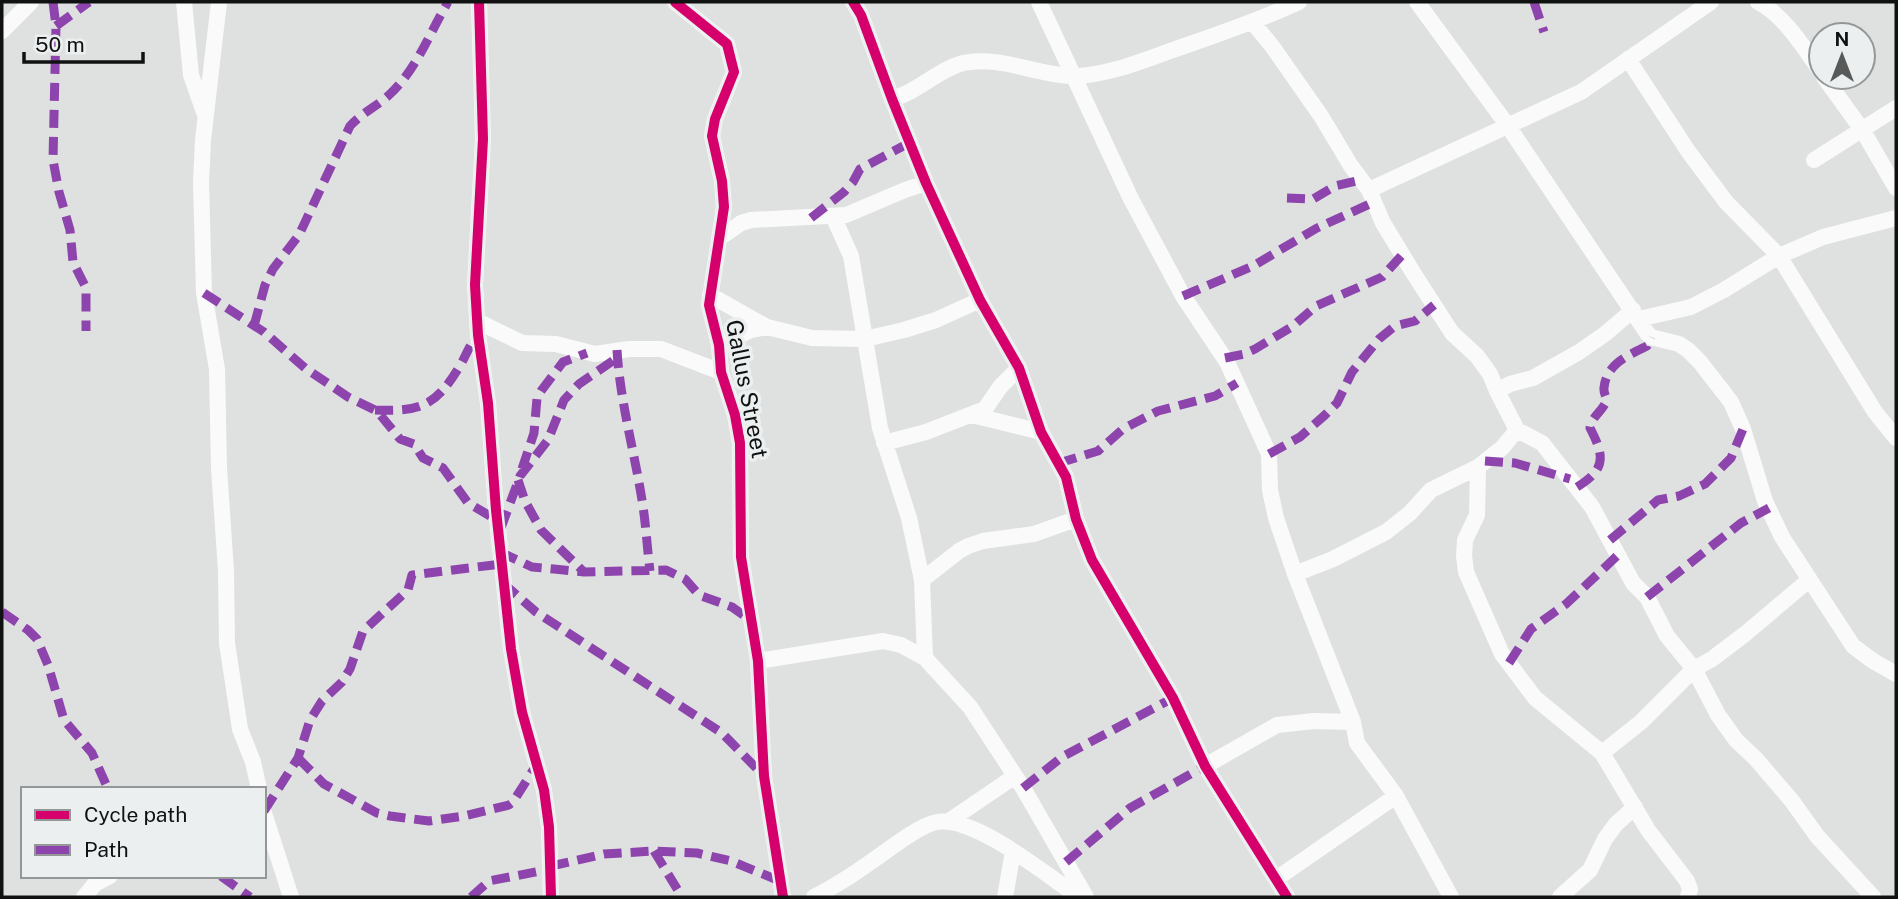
<svg xmlns="http://www.w3.org/2000/svg" width="1898" height="899" viewBox="0 0 1898 899" font-family="'Public Sans',sans-serif">
  <style>
    .lines { fill: none; stroke-linecap: round; stroke-linejoin: round }
    .minor { stroke: #fafafa; stroke-width: 16 }
    .quiet { stroke: #8e44ad; stroke-width: 9; stroke-dasharray: 18 9; stroke-linecap: butt }
    .cycleway-casing { stroke: #ebefef; stroke-width: 15 }
    .cycleway { stroke: #d6006c; stroke-width: 10 }
    .labels { text-anchor: middle; stroke-width: 7; stroke-linejoin: round; paint-order: stroke }
    .street-label { font-size: 23px; fill: #101212; stroke: #ebefef }
  </style>
  <rect width="100%" height="100%" fill="#dfe1e0"/>
  <g class="lines">
    <path class="minor" d="M184 2 191 75 204 112
      M219 2 203 140 201 182 204 293 217 369 219 468 226 571 227 643 240 729 253 762 259 789
      M479 2 483 139 475 285 478 335 488 403 496 510 511 649 522 712 544 790 549 827 551 897
      M675 2 727 44 734 72 715 119 712 136 722 181 724 207 709 305 719 345 721 372 735 415 740 443 741 557 758 661 764 776 783 897
      M853 2 861 15 892 99 926 183 980 300 1019 368 1041 432 1066 477 1076 519 1092 560 1173 698 1205 766 1287 897
      M1039 2 1131 199 1183 296 1227 362 1269 454 1270 490 1276 518 1295 574
      M1417 2 1508 126 1647 333 1651 337 1679 344 1688 350 1700 362 1731 402 1743 429 1765 501 1782 537 1853 646 1873 661 1896 674
      M1758 2C1785 16 1804 48 1821 72
      M1253 23 1272 46 1321 116 1351 166 1369 190 1383 223 1414 274 1452 333 1477 356 1490 374 1497 391
      M2 31 31 2
      M1628 59 1688 151 1726 202 1779 256 1875 412 1896 438
      M1824 77 1863 131 1896 188
      M892 99C918 92 937 70 963 63 1000 55 1038 76 1075 76 1108 75 1142 61 1173 50 1216 35 1258 21 1299 2
      M1814 160 1896 108
      M1369 190 1581 92 1711 2
      M833 216 851 256 880 428 909 518 922 580 925 658
      M721 237 741 223 751 220 846 215 905 190 926 183
      M710 295 767 327
      M1633 310 1605 334 1579 352 1533 378 1510 384 1497 391 1517 430 1542 443 1592 507 1633 583 1647 597 1667 636 1694 669 1718 715 1736 740 1756 759 1792 801 1817 836 1873 897
      M1639 319 1691 307 1724 290 1779 256 1823 237 1896 218
      M477 321 522 343 556 344 595 354 629 349H661L721 372
      M719 345 751 330 767 327 812 338 865 339 904 330 936 320 980 300
      M972 415 1041 432
      M884 443 926 432 985 409 1000 387 1019 368
      M1478 467 1477 515 1465 540 1464 556 1466 572 1502 654 1535 698 1602 753 1648 830 1687 881 1690 889 1688 897
      M922 580 959 551 968 546 983 541 1034 534 1076 519
      M758 661 883 641 901 645 925 658 970 707 1023 788 1086 897
      M1602 753 1641 722 1694 669 1712 659 1745 634 1809 580
      M1205 766 1277 725 1314 721 1353 722
      M264 813 291 897
      M949 821 1015 776
      M1276 879 1396 796
      M84 897 95 884 110 876
      M814 897C838 885 860 870 882 854 898 843 915 829 933 823 969 811 1048 876 1079 897
      M1005 897 1013 852
      M1451 897 1396 796 1357 743 1353 722 1295 574 1333 559 1386 532 1410 513 1431 490 1478 467 1502 448 1517 430
      M1560 897 1590 870 1605 839 1616 824 1635 807"/>
    <path class="quiet" d="M53 2 56 26 53 160 59 192 70 230 73 262 86 288V331
      M1534 2 1544 32
      M56 26 89 2
      M1287 198 1313 199 1335 186 1361 180
      M811 218 844 192 853 182 860 169 909 143
      M204 293 264 332 305 368 348 397 377 411 400 439 414 444 423 458 443 468 468 503 497 520
      M1183 296 1253 266 1317 228 1374 202
      M254 326 265 285 273 269 299 235 350 126C362 113 377 106 389 95 417 69 429 34 448 2
      M617 350C620 401 634 450 642 500 646 524 647 547 650 571
      M1225 358 1244 354 1255 349 1293 326 1316 306 1382 277 1402 255
      M375 410C422 412 436 406 461 364 467 353 470 344 478 335
      M1269 454 1300 437 1325 415 1337 403 1352 372 1379 339 1395 326 1415 321 1434 305
      M1485 461 1515 463 1570 479
      M1059 463 1098 451 1123 429 1158 411 1215 396 1237 383
      M522 469 534 433 537 398 541 391 563 362 587 353
      M518 480 525 501 541 530 584 572
      M1577 487C1606 469 1605 457 1590 428 1592 417 1599 414 1605 404 1609 398 1603 395 1604 388 1606 364 1629 355 1647 346L1651 337
      M501 528 520 476 548 440 564 400 579 384 617 358
      M1610 540 1658 500 1679 496 1705 484 1731 458 1743 429
      M500 552 532 567 554 569 584 572 666 570 685 579 699 595 732 607 750 620
      M503 583 536 612 722 733 764 776
      M1647 597 1741 523 1769 508
      M2 612 28 630 37 639 48 665 64 720 92 753 108 789
      M1509 663 1531 629 1566 604 1618 555
      M298 758 324 784 377 813 390 816 429 821 464 816 509 805 513 802 537 764
      M1023 788 1062 757 1173 698
      M264 811 298 758 310 720 322 701 342 682 350 669 363 631 408 590 412 575 501 564
      M654 851 682 897
      M1066 862 1130 808 1205 766
      M551 866 604 854 654 851 697 853 731 861 780 881
      M221 876 250 897
      M471 897 489 881 551 869"/>
    <defs>
      <path id="cycleway" d="M479 2 483 139 475 285 478 335 488 403 496 510 511 649 522 712 544 790 549 827 551 897
        M675 2 727 44 734 72 715 119 712 136 722 181 724 207 709 305 719 345 721 372 735 415 740 443 741 557 758 661 764 776 783 897
        M853 2 861 15 892 99 926 183 980 300 1019 368 1041 432 1066 477 1076 519 1092 560 1173 698 1205 766 1287 897"/>
    </defs>
    <use href="#cycleway" class="cycleway-casing"/>
    <use href="#cycleway" class="cycleway"/>
  </g>
  <g class="labels">
    <g class="street-label">
      <text transform="translate(747 389) rotate(79)" y="8">Gallus Street</text>
    </g>
  </g>
  <rect width="1898" height="899" fill="none" stroke="#101212" stroke-width="7"/>
  <rect x="21" y="787" width="245" height="91" fill="#ebefef" stroke="#939797" stroke-width="2"/>
  <rect x="35" y="810" width="35" height="10" fill="#d6006c" stroke="#939797" stroke-width="2"/>
  <text x="84" y="822" font-size="21" fill="#101212">Cycle path</text>
  <rect x="35" y="845" width="35" height="10" fill="#8e44ad" stroke="#939797" stroke-width="2"/>
  <text x="84" y="857" font-size="21" fill="#101212">Path</text>
  <g transform="translate(1842 56)"><circle r="33" fill="#ebefef" stroke="#939797" stroke-width="2"/>
  <path d="M0-5L12 26L0 18L-12 26Z" fill="#585a5a"/>
  <text y="-10" font-size="19" font-weight="bold" text-anchor="middle" fill="#101212">N</text>
  </g>
  <path d="M24 52v10h119v-10" fill="none" stroke="#101212" stroke-width="3.5"/>
  <text x="35" y="52" font-size="21" fill="#101212" stroke="#ebefef" stroke-width="5" paint-order="stroke">50 m</text>
</svg>
